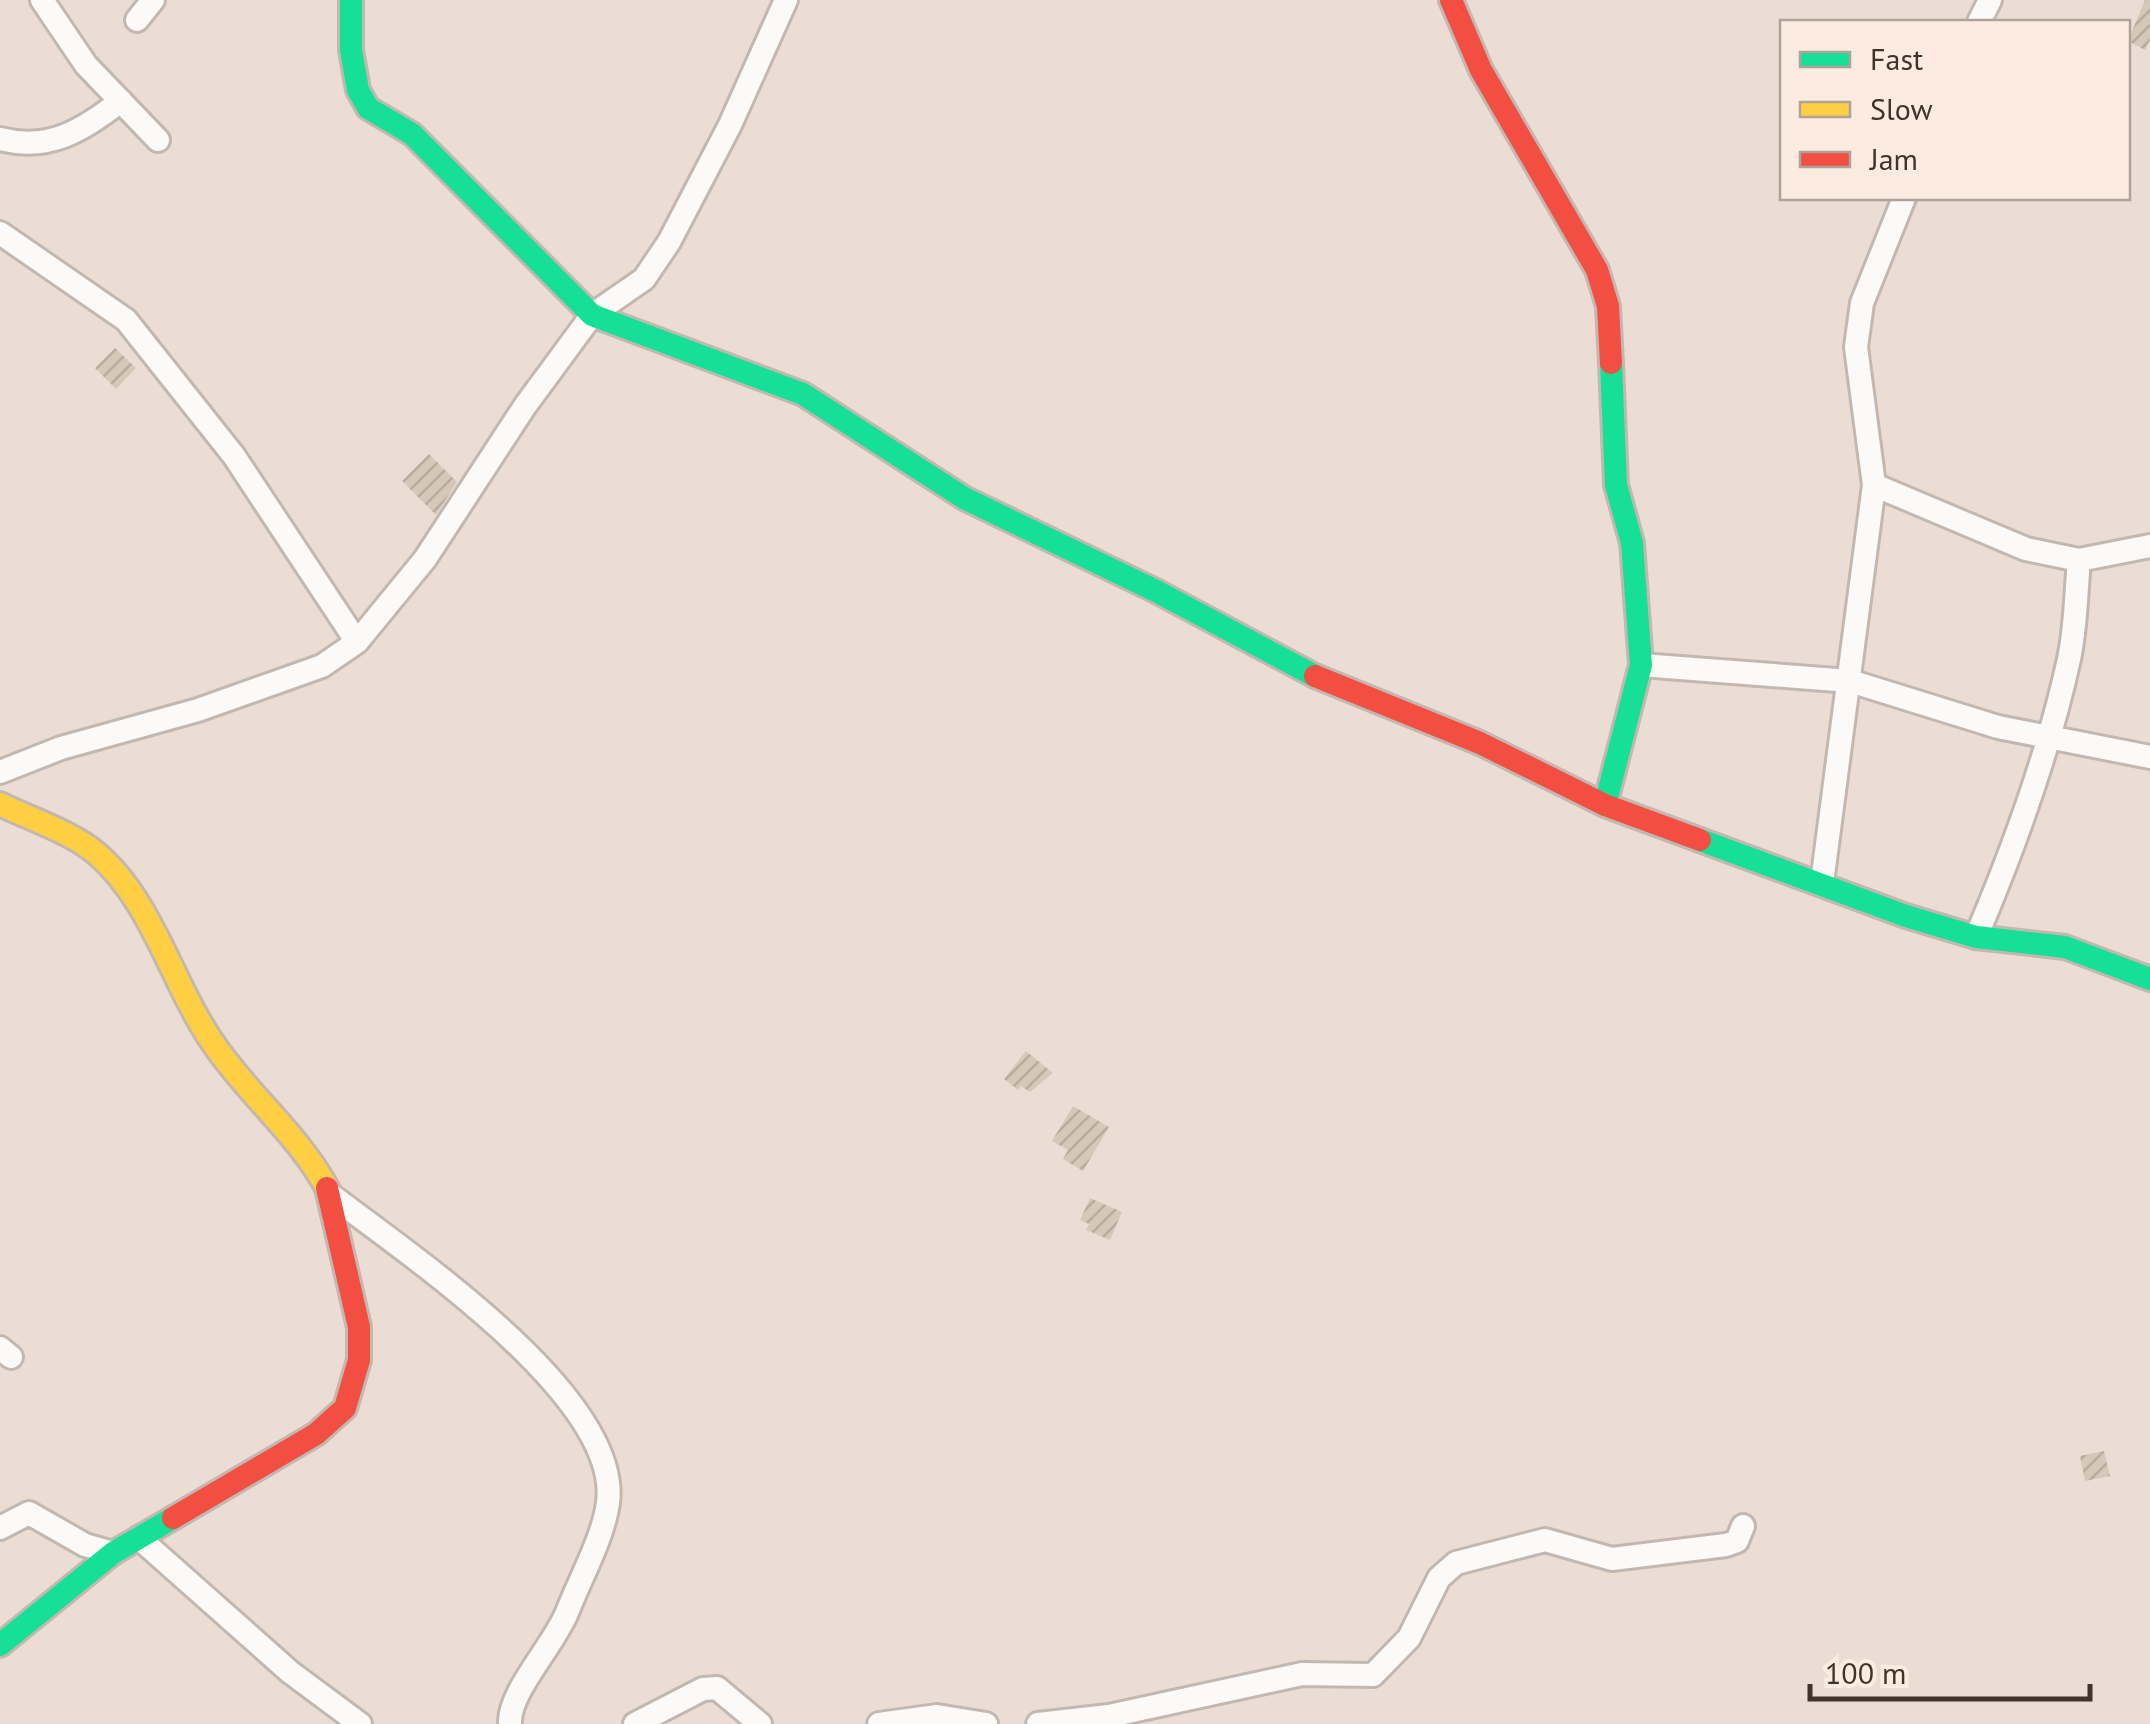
<svg xmlns="http://www.w3.org/2000/svg" width="2150" height="1724" viewBox="0 0 2150 1724" font-family="'PT Sans',sans-serif">
  <style>
    .building { fill: url(#building-hatch) }
    .lines { fill: none; stroke-linecap: round; stroke-linejoin: round }
    .street-casing { stroke: #c3b8b0; stroke-width: 28 }
    .fast-casing { stroke: #c3b8b0; stroke-width: 28 }
    .slow-casing { stroke: #c3b8b0; stroke-width: 28 }
    .jam-casing { stroke: #c3b8b0; stroke-width: 28 }
    .street { stroke: #fcfaf9; stroke-width: 22 }
    .fast { stroke: #16e098; stroke-width: 22 }
    .slow { stroke: #ffcf43; stroke-width: 22 }
    .jam { stroke: #f24e42; stroke-width: 22 }
  </style>
  <defs>
    <pattern id="building-hatch" width="6" height="6" patternUnits="userSpaceOnUse" patternTransform="scale(2.5)"><rect width="6" height="6" fill="#d6c8b8"/><path d="M-1 1l2-2M0 6l6-6M5 7l2-2" fill="none" stroke="#b9ac9e"/></pattern>
  </defs>
  <rect width="100%" height="100%" fill="#ecddd4"/>
  <path class="building" d="M2145 0H2150V40L2145 50 2128 41Z
    M115 348 136 368 116 389 95 368Z
    M429 454 457 482 436 515 402 481Z
    M1026 1051 1053 1073 1030 1092 1021 1086 1018 1090 1004 1079Z
    M1073 1106 1109 1127 1083 1171 1063 1159 1068 1150 1052 1141Z
    M1090 1198 1122 1212 1110 1240 1086 1230 1089 1224 1080 1220Z
    M2104 1451 2110 1476 2085 1481 2080 1456Z"/>
  <g class="lines">
    <defs>
      <path id="street" d="M42 0 86 65 158 140
        M137 20 153 0
        M1979 22 1990 0
        M0 139C50 152 82 130 121 101
        M0 233 126 320 234 456 357 642
        M1874 485 2026 549 2079 560 2150 546
        M1641 665 1850 681 1998 727 2150 757
        M0 772 61 748 198 710 322 666 357 642 425 559 525 406 592 315 644 279 669 242 730 125 786 0
        M1822 883 1874 485 1856 347 1862 303 1904 198
        M1976 937C2014 848 2048 755 2069 659 2076 627 2076 592 2079 560
        M331 1195C406 1253 622 1397 608 1503 603 1538 581 1577 568 1610 556 1643 508 1692 510 1724
        M0 1348 11 1357
        M0 1528 29 1513 85 1545 113 1553
        M139 1538 290 1672 360 1724
        M635 1724 703 1689 717 1688 760 1724
        M879 1724 937 1716 986 1724
        M1038 1724 1109 1716 1302 1674 1373 1675 1409 1638 1439 1578 1456 1563 1545 1540 1612 1559 1726 1545 1737 1541 1743 1526"/>
      <path id="fast" d="M351 0V50L358 90 368 108 412 134 592 315 803 394 964 498 1156 591 1315 676
        M1605 805 1641 665 1632 543 1616 485 1611 363
        M1700 840 1906 916 1976 937 2065 947 2150 979
        M0 1645 113 1553 173 1518"/>
      <path id="slow" d="M0 804C30 819 71 832 96 853 152 900 172 984 213 1043 247 1094 298 1134 327 1188"/>
      <path id="jam" d="M1451 0 1481 70 1597 270 1608 306 1611 363
        M1315 676 1480 743 1605 805 1700 840
        M173 1518 316 1434 345 1408 359 1360V1327L327 1188"/>
    </defs>
    <use href="#street" class="street-casing"/>
    <use href="#fast" class="fast-casing"/>
    <use href="#slow" class="slow-casing"/>
    <use href="#jam" class="jam-casing"/>
    <use href="#street" class="street"/>
    <use href="#fast" class="fast"/>
    <use href="#slow" class="slow"/>
    <use href="#jam" class="jam"/>
  </g>
  <rect x="1780" y="20" width="350" height="180" fill="#fbebe0" stroke="#afa298" stroke-width="2.5"/>
  <rect x="1800" y="52" width="50" height="15" fill="#16e098" stroke="#afa298" stroke-width="2.5"/>
  <text x="1870" y="70" font-size="30" fill="#3e342c">Fast</text>
  <rect x="1800" y="102" width="50" height="15" fill="#ffcf43" stroke="#afa298" stroke-width="2.5"/>
  <text x="1870" y="120" font-size="30" fill="#3e342c">Slow</text>
  <rect x="1800" y="152" width="50" height="15" fill="#f24e42" stroke="#afa298" stroke-width="2.5"/>
  <text x="1870" y="170" font-size="30" fill="#3e342c">Jam</text>
  <path d="M1810 1684v15h280v-15" fill="none" stroke="#3e342c" stroke-width="5"/>
  <text x="1825" y="1684" font-size="30" fill="#3e342c" stroke="#fbebe0" stroke-width="8" paint-order="stroke">100 m</text>
</svg>
